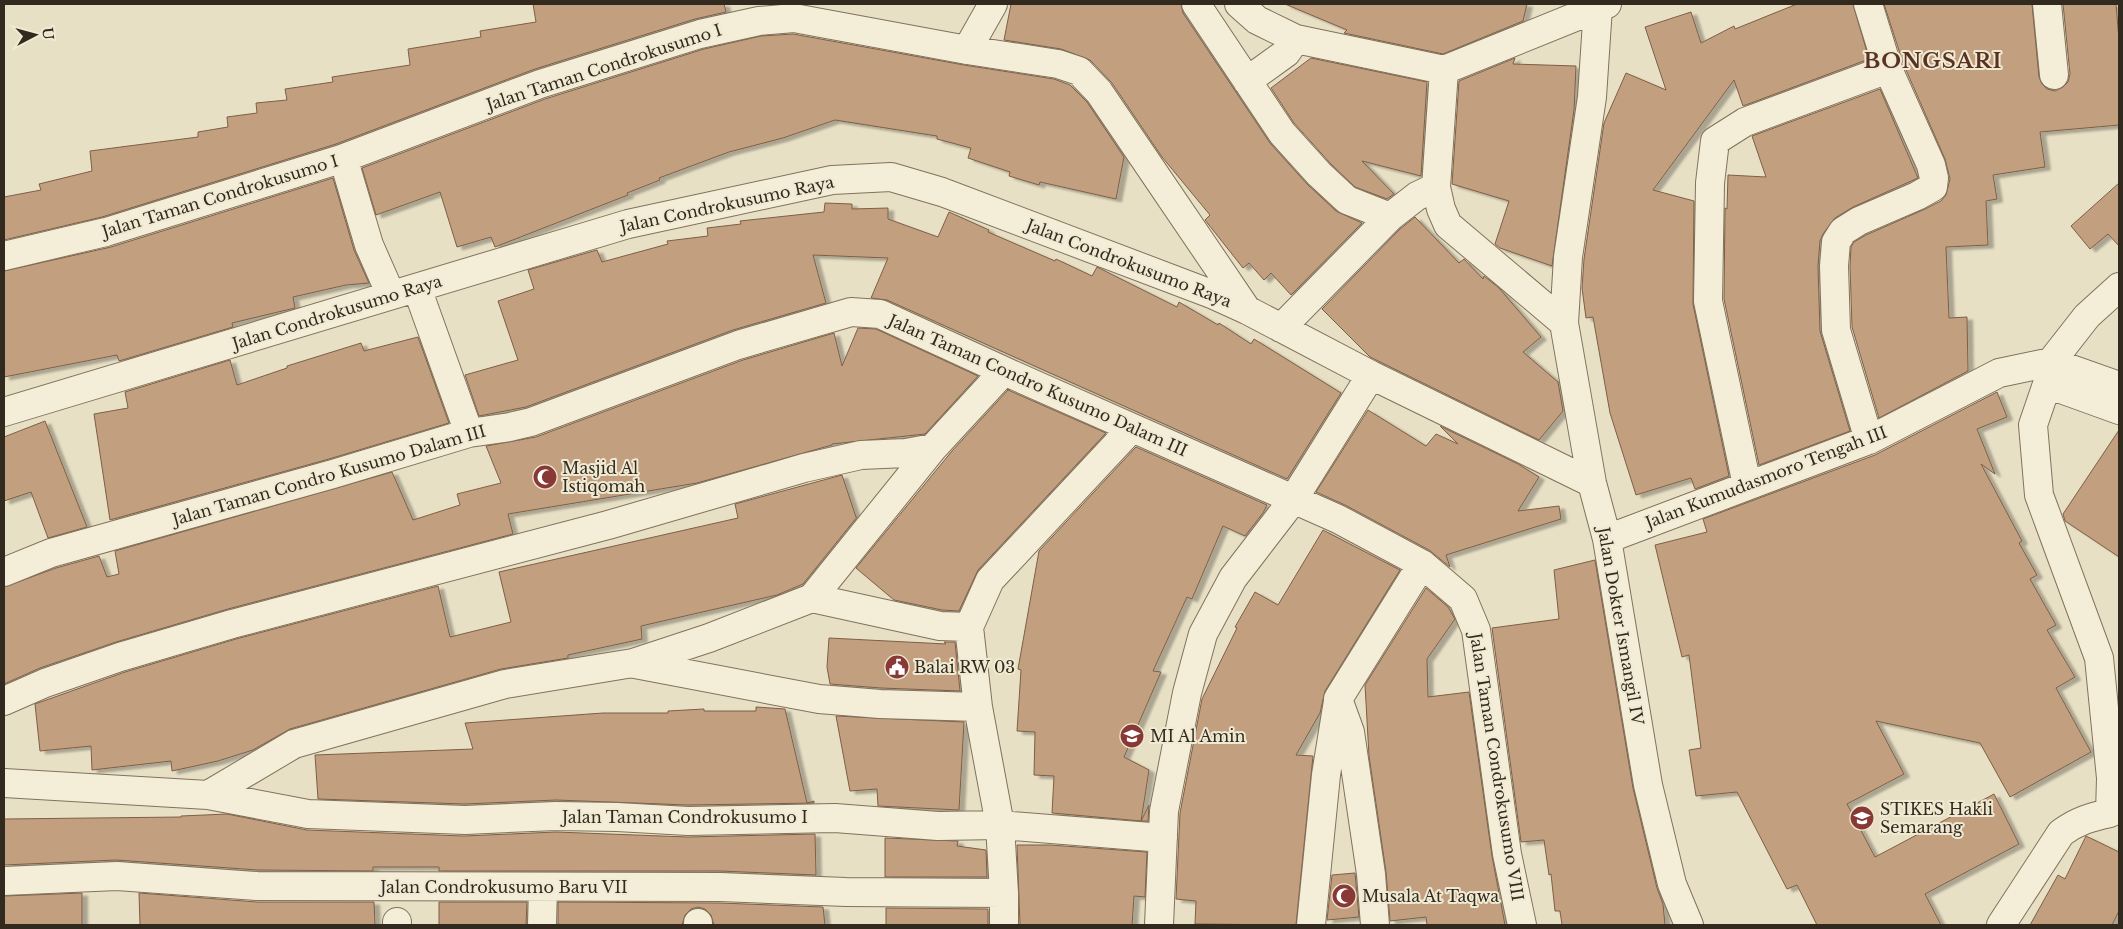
<svg xmlns="http://www.w3.org/2000/svg" width="2123" height="929" viewBox="0 0 2123 929" font-family="'Libre Baskerville',serif">
  <style>
    .building { fill: #c19f7f; stroke: #7d5f46; filter: url(#shadow) }
    .lines { fill: none; stroke-linecap: round; stroke-linejoin: round }
    .street-casing { stroke: #81725d; stroke-width: 30 }
    .street { stroke: #f4edd7; stroke-width: 28 }
    .labels { text-anchor: middle; stroke-width: 4; stroke-linejoin: round; paint-order: stroke }
    .street-label { font-size: 16px; fill: #332a1f; stroke: #f0ead3 }
    .poi-label { font-size: 16px; fill: #332a1f; stroke: #f0ead3; text-anchor: start }
    .district-label { font-size: 21px; font-weight: bold; letter-spacing: 1px; fill: #5a3224; stroke: #f0ead3 }
  </style>
  <defs>
    <filter id="shadow"><feDropShadow dx="5.5" dy="3" stdDeviation="1" flood-color="#0004"/></filter>
  </defs>
  <rect width="100%" height="100%" fill="#e8e0c5"/>
  <path class="building" d="M533 4H724L726 12 695 19 535 69 336 144 102 217 4 240V197L41 190 39 184 92 171 90 151 198 137V132L228 127 227 117 257 113 256 103 287 100 285 89 333 82 332 77 410 65 408 49 481 37 480 31 536 22Z
    M1011 4H1181L1183 13 1270 143 1307 184 1336 211 1362 223 1291 295 1271 273 1264 280 1249 263 1243 268 1205 220 1210 215 1162 157 1112 83 1090 60 1061 49 1004 40Z
    M1285 4H1527L1523 21 1443 54 1344 33 1347 30Z
    M1797 4H1853L1869 59 1743 106 1734 80 1653 190 1694 201 1693 304 1729 476 1695 489 1691 478 1636 495 1610 413 1593 317 1586 318 1582 288 1584 259 1604 123 1626 73 1666 90 1645 27 1691 12 1701 43 1734 26 1735 29Z
    M1884 4H2032L2039 77 2042 84 2047 89 2055 91 2063 87 2068 82 2070 74 2063 4H2116L2119 40V125L2040 132 2045 167 1993 175 1997 199 1986 201 1988 245 1946 247 1949 318 1967 317 1968 371 1879 418 1852 327 1850 266 1851 247 1854 242 1866 235 1923 210 1941 201 1946 195 1950 179 1945 159 1903 63Z
    M793 34 964 65 1054 79 1070 85 1087 102 1124 157 1116 199 1040 182 1039 185 1009 176 1010 172 968 158 971 148 937 139V136L835 120 783 138 729 152 659 178 660 180 627 193 628 195 495 247 491 237 457 247 440 192 376 215 362 168 545 99 704 49 761 36Z
    M1311 58 1427 82 1421 176 1362 161 1394 194 1387 199 1355 187 1330 163 1294 123 1271 88Z
    M1515 58 1513 64 1576 66 1574 110 1552 266 1500 248 1495 244 1509 201 1452 184 1459 81Z
    M1880 89 1918 178 1853 207 1835 218 1823 234 1820 241 1818 266 1820 331 1850 431 1759 465 1724 299 1725 208 1727 209 1728 175 1766 177 1752 136Z
    M333 178 354 250 369 283 346 285 293 297 295 308 232 323 233 327 119 361 117 355 4 377V271L111 247Z
    M2119 183V246L2108 234 2090 249 2071 226Z
    M825 203 852 204V209L888 208V219L938 237 949 212 989 230 988 232 1055 261 1056 259 1092 276 1097 267 1177 307 1179 302 1218 325 1219 323 1251 344 1254 339 1341 393 1287 479 887 300 871 298 888 258 813 255 826 303 733 330 526 407 479 416 465 375 518 360 498 301 534 289 528 270 597 250 602 262 668 244 667 241 708 236 707 228 741 224 740 221 824 212Z
    M1415 217 1459 263 1464 259 1483 279 1484 276 1499 288 1541 337 1523 352 1558 382 1563 411 1539 440 1370 357 1322 309 1400 229Z
    M858 328 876 329 978 376 925 434 832 444V445L697 483 508 514 513 534 228 609 116 642 40 668 4 684V587L56 568 99 556 107 577 119 574 115 551 392 472 413 520 460 505 457 494 501 483 486 446 536 437 743 360 834 333 842 366Z
    M418 337 449 423 329 459 110 520 94 414 128 408 125 392 230 360 237 385 287 368V366L361 343 364 351Z
    M1008 390 1106 433 978 570 959 611 942 610 894 600 856 568 952 451Z
    M1997 392 2007 417 1977 429 1995 474 1981 464 2022 541 2019 543 2037 575 2030 579 2056 625 2047 630 2075 677 2056 688 2091 752 2010 797 1980 743 1876 721 1904 774 1847 804 1875 857 1994 794 2019 844 1925 894 1941 925H1817L1797 885 1787 889 1737 792 1696 796 1689 750 1701 748 1689 655 1682 657 1655 545 1707 532 1703 519 1875 455Z
    M1368 410 1426 446 1436 434 1458 444 1440 426 1518 464 1539 477 1518 511 1559 506 1561 519 1446 555 1450 567 1429 550 1345 505 1316 492Z
    M45 421 87 527 48 538 31 492 4 501V437Z
    M2119 430V557L2065 521 2063 514Z
    M1136 447 1267 505 1263 513 1245 536 1223 526 1192 599 1187 597 1153 671 1161 672 1124 757 1149 770 1141 821 1052 813 1054 776 1034 775 1035 732 1017 731 1021 670 1018 669 1039 551Z
    M842 475 856 517H857L803 584 777 595 641 626 642 639 568 655V658L501 669 290 729 253 750 218 761 172 771 171 761 92 770 91 746 40 751 35 704 125 672 236 639 438 586 450 637 511 622 499 572 738 518 735 504Z
    M1323 530 1400 570 1325 691 1320 713 1296 755 1313 756 1296 925 1195 924 1196 901 1176 899 1180 813 1202 699 1237 628 1235 627 1255 592 1278 605Z
    M1595 560 1633 788 1657 888 1663 904 1665 925H1562L1560 911H1555L1551 874 1549 875 1544 840 1521 842 1492 628 1559 619 1554 570Z
    M1426 588 1448 607 1455 619 1427 659 1428 697 1469 692 1492 856 1505 925H1427L1426 917 1390 921 1386 872 1369 756 1365 685Z
    M829 638 946 644 944 642H955L960 691 881 688 830 684 827 667Z
    M756 707 785 709 807 803 814 801V803L688 805 556 800 465 804 318 799 315 755 473 749 465 723 603 713H668V711L704 709V711H756Z
    M836 716 964 722 959 810 878 806 877 789 850 791Z
    M1149 805 1148 821H1141Z
    M227 814 307 830 464 836 556 832 688 837 815 834 816 875 720 871H439V867H373V871L258 870 116 860 4 865V819L181 817V816Z
    M2086 836 2119 852V911L2112 925H2030L2058 875 2065 879Z
    M885 838 958 841 957 846 986 850 987 877H885Z
    M1017 845H1050L1147 852 1145 897 1134 896 1132 925H1020Z
    M1355 873 1359 917 1327 920 1332 875Z
    M82 893V925H4V896Z
    M139 893 257 902H374L375 925H140Z
    M439 902H527L526 925H439Z
    M558 902 720 903 823 907 825 925H714L711 915 705 909 698 907 691 909 685 915 682 925H564L558 924Z
    M886 908 988 909V925H886Z"/>
  <g class="lines">
    <defs>
      <path id="street" d="M1196 4 1282 133 1319 174 1347 200 1390 217
        M1239 4 1257 20 1296 39 1444 70
        M1596 4 1598 7 1592 97 1568 257 1564 323 1592 483 1607 539 1648 785 1672 884 1689 925
        M1868 4 1888 69 1931 165 1934 178 1933 187 1917 196 1859 221 1843 231 1836 242 1834 266 1836 330 1869 440
        M2047 4 2054 75
        M967 50 993 4
        M1444 70 1436 187 1441 209 1448 225 1564 323
        M1444 70 1607 4
        M1247 81 1286 53 1296 39
        M341 159 347 171 369 245 391 295
        M4 256 106 232 341 159 540 84 700 34 759 21 794 18 967 50 1058 64 1079 71 1099 92 1247 310
        M417 288 469 433
        M1281 328 1390 217 1417 196 1436 187
        M2047 384 2119 410
        M4 412 628 224 832 180 891 177 942 192 1214 295 1247 310 1371 375 1592 483
        M1747 485 1708 301 1710 183 1715 141 1745 122 1888 69
        M1607 539 1869 440 1999 373 2051 362 2119 386
        M4 572 51 553 333 474 469 433 510 427 531 422 738 345 851 312 880 314 1004 371 1338 519 1422 564 1463 599 1476 630 1507 854 1522 925
        M812 598 933 448 1004 371
        M812 598 940 626 969 627
        M635 664 819 699 880 704 978 707
        M4 701 45 683 120 657 232 624 608 525 804 468 861 455 906 453 933 448
        M4 783 208 795 308 814 465 820 556 816 617 817 688 821 835 818 938 826 1000 825 1163 838
        M208 795 294 744 505 684 633 663 709 638 812 598
        M4 881 117 876 257 886 720 887 846 892 1004 893
        M397 925V922
        M542 925 543 887
        M698 925V923
        M1004 925V893L1000 825 978 707 969 627 990 580 1132 428
        M1159 925 1164 811 1187 693 1203 634 1233 578 1293 500 1371 375
        M1311 925 1326 775 1338 701
        M1375 925 1371 874 1350 732 1338 699 1422 564
        M2001 925 2061 833C2077 821 2091 817 2110 813L2111 778 2099 658 2039 495 2033 425 2047 384 2051 362 2087 316 2119 287"/>
    </defs>
    <use href="#street" class="street-casing"/>
    <use href="#street" class="street"/>
  </g>
  <defs>
    <symbol id="mosque-disc" viewBox="-11 -11 22 22"><circle r="9.5" fill="#883935" stroke="#f0ead3"/><path d="M3.5-4.9A6 6 0 1 0 3.5 4.9A5 5 0 1 1 3.5-4.9Z" fill="#fff"/></symbol>
    <symbol id="civic-disc" viewBox="-11 -11 22 22"><circle r="9.5" fill="#883935" stroke="#f0ead3"/><path d="M-.6-6.5H3V-4.5H.6V-3L4-1V1h2V6H-6V1h2V-1L-.6-3ZM-1.2 2.5V6h2.4V2.5Z" fill="#fff"/></symbol>
    <symbol id="school-disc" viewBox="-11 -11 22 22"><circle r="9.5" fill="#883935" stroke="#f0ead3"/><path d="M0-5L7-2L0 1L-7-2ZM-4 1L0 2.5L4 1V4Q0 6-4 4Z" fill="#fff"/></symbol>
    <symbol id="university-disc" viewBox="-11 -11 22 22"><circle r="9.5" fill="#883935" stroke="#f0ead3"/><path d="M0-5L7-2L0 1L-7-2ZM-4 1L0 2.5L4 1V4Q0 6-4 4Z" fill="#fff"/></symbol>
  </defs>
  <g fill-rule="evenodd">
    <use href="#mosque-disc" x="531" y="463" width="28" height="28"/>
    <use href="#civic-disc" x="883" y="653" width="28" height="28"/>
    <use href="#school-disc" x="1118" y="722" width="28" height="28"/>
    <use href="#university-disc" x="1848" y="804" width="28" height="28"/>
    <use href="#mosque-disc" x="1330" y="882" width="28" height="28"/>
  </g>
  <g class="labels">
    <g class="street-label">
      <text transform="translate(604 67) rotate(-18)" y="6">Jalan Taman Condrokusumo I</text>
      <text transform="translate(220 196) rotate(-17)" y="6">Jalan Taman Condrokusumo I</text>
      <text transform="translate(727 204) rotate(-12)" y="6">Jalan Condrokusumo Raya</text>
      <text transform="translate(1129 263) rotate(21)" y="6">Jalan Condrokusumo Raya</text>
      <text transform="translate(337 312) rotate(-17)" y="6">Jalan Condrokusumo Raya</text>
      <text transform="translate(1038 385) rotate(24)" y="6">Jalan Taman Condro Kusumo Dalam III</text>
      <text transform="translate(329 475) rotate(-16)" y="6">Jalan Taman Condro Kusumo Dalam III</text>
      <text transform="translate(1766 477) rotate(-21)" y="6">Jalan Kumudasmoro Tengah III</text>
      <text transform="translate(1621 626) rotate(80)" y="6">Jalan Dokter Ismangil IV</text>
      <text transform="translate(1497 767) rotate(81)" y="6">Jalan Taman Condrokusumo VIII</text>
      <text x="685" y="823">Jalan Taman Condrokusumo I</text>
      <text x="504" y="893">Jalan Condrokusumo Baru VII</text>
    </g>
    <g class="poi-label">
      <text x="562" y="474">Masjid Al<tspan x="562" dy="18">Istiqomah</tspan></text>
      <text x="914" y="673">Balai RW 03</text>
      <text x="1150" y="742">MI Al Amin</text>
      <text x="1880" y="815">STIKES Hakli<tspan x="1880" dy="18">Semarang</tspan></text>
      <text x="1362" y="902">Musala At Taqwa</text>
    </g>
    <g class="district-label">
      <text x="1933" y="68">BONGSARI</text>
    </g>
  </g>
  <rect width="2123" height="929" fill="none" stroke="#332a1f" stroke-width="10"/>
  <g transform="translate(35 35) rotate(84)" stroke="#f0ead3" stroke-width="4" paint-order="stroke">
  <path d="M0-4L9 19L0 12L-9 19Z" fill="#332a1f"/>
  <text y="-8" font-size="14" font-weight="bold" text-anchor="middle" fill="#332a1f">U</text>
  </g>
</svg>
